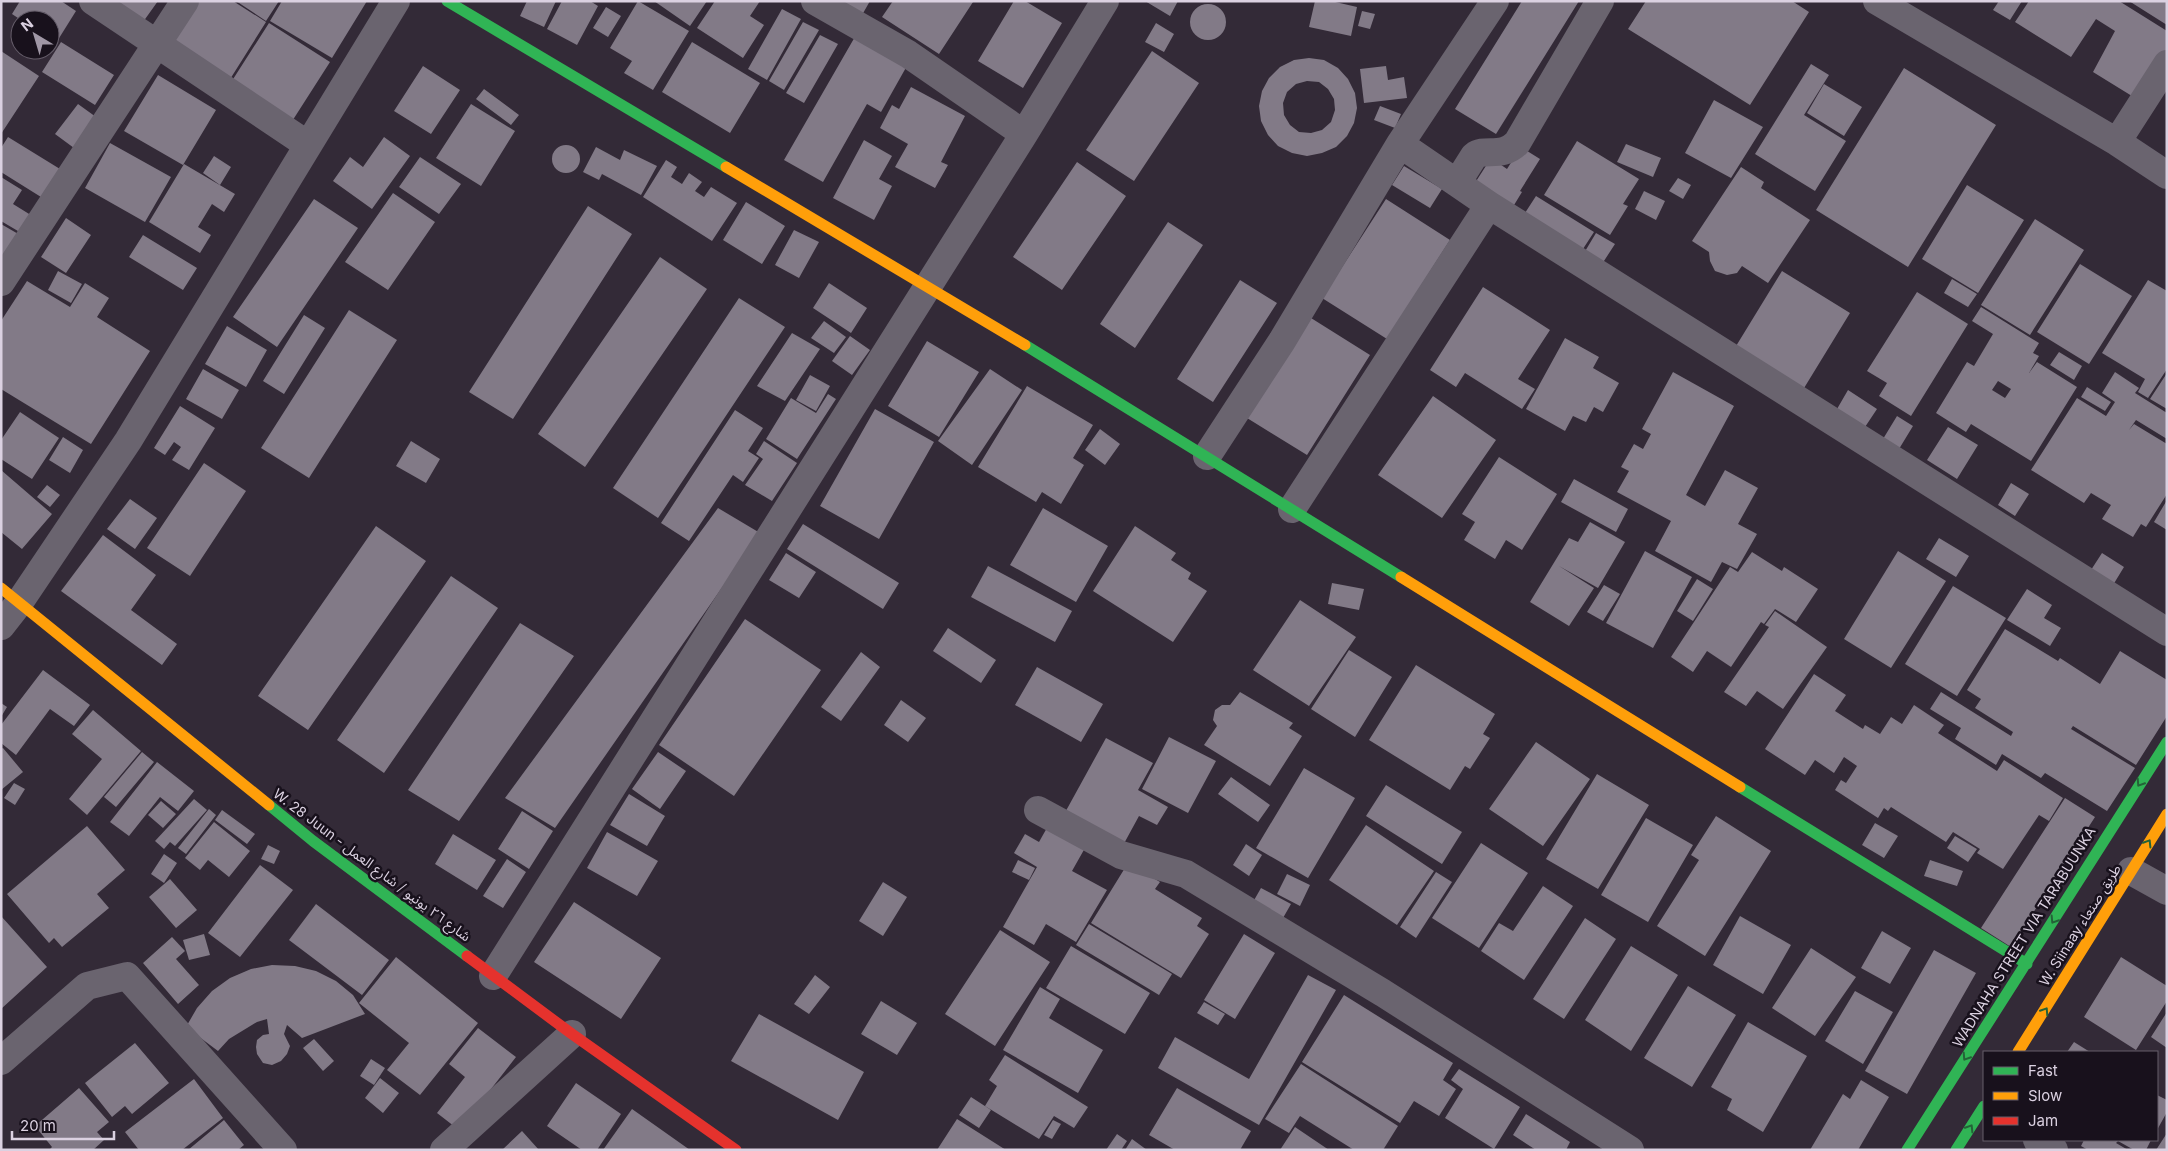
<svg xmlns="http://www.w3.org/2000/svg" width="2168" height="1151" viewBox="0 0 2168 1151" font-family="Inter,'Noto Sans Arabic',sans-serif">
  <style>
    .building { fill: #827a87; fill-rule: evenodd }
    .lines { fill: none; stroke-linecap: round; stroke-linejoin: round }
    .street { stroke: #6a646f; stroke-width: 28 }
    .fast { stroke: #30b455; stroke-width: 11 }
    .slow { stroke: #ff9f0a; stroke-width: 11 }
    .jam { stroke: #e5322d; stroke-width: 11 }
    .oneway { stroke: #246238 }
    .labels { text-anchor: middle; stroke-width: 5; stroke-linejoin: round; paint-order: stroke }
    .street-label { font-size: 14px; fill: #dbd1e1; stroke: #18111c }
  </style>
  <rect width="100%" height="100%" fill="#332a37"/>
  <path class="building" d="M20 1H61L76 11 56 43 50 39V20H21L12 14Z
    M112 1H158L143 22Z
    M196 1H233L266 22 227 84 167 47Z
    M236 1H279L266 21Z
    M282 1H367L332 58 270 21Z
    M527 1H556L544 27 520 16Z
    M562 1H590L598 6 577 45 547 29Z
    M638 1 689 31 653 90 624 73 632 61 610 48Z
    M654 1H707L690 26Z
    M715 1H760L750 16 764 25 743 58 697 28Z
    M840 1H870L862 15Z
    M893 1H971L973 2 939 54 882 17Z
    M1014 1H1025L1062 23 1023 88 978 61Z
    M1145 1H1178L1170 16Z
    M1315 1H1331L1357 7 1351 36 1309 27Z
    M1522 1H1579L1496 134 1455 109Z
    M1646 1H1792L1809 12 1750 105 1628 29Z
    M1999 1H2022L2010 20 1993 10Z
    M2029 1H2119L2167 31V52L2140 101 2093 72 2115 31 2096 19 2071 57 2015 22Z
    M2129 1H2167V25Z
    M1190 22a18 18 0 1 1 36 0a18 18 0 1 1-36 0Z
    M606 7 621 16 608 37 593 28Z
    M782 9 801 19 767 80 748 69Z
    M1362 11 1375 14 1370 29 1358 26Z
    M803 22 819 30 784 90 769 81Z
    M269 23 330 62 289 126 228 87Z
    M1156 23 1174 34 1164 52 1145 42Z
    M820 35 838 44 804 103 786 93Z
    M856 35 908 64 881 112 867 104 823 182 784 160Z
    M61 42 114 75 95 105 42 72Z
    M692 42 760 83 730 133 662 92Z
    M1 51 39 76 1 134Z
    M1152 51 1199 83 1134 181 1086 150Z
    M1309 58 1324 60 1338 68 1348 79 1355 93 1357 108 1354 123 1347 136 1336 147 1322 153 1307 156 1292 153 1278 146 1268 135 1261 121 1259 106 1262 91 1269 78 1280 67 1294 60ZM1307 81 1319 82 1328 89 1334 99 1335 110 1331 122 1322 130 1311 133 1299 132 1290 125 1284 115 1283 103 1287 92 1296 84Z
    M1811 64 1829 75 1804 115 1846 141 1815 191 1755 154Z
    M423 66 460 90 431 134 394 111Z
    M1386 66 1388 80 1404 77 1407 98 1364 103 1360 69Z
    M1904 68 1996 125 1908 267 1816 210Z
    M158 75 216 110 183 165 124 131Z
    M1824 84 1862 107 1844 136 1807 113Z
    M911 87 965 116 941 162 948 165 935 188 895 167 908 144 880 128 892 105 899 109Z
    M484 89 519 115 511 125 476 99Z
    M1714 100 1763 127 1731 178 1685 153Z
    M78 104 96 117 74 148 55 134Z
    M471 104 515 131 481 186 436 158Z
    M1380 106 1401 114 1395 128 1374 120Z
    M8 137 60 169 41 197 1 172V148Z
    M384 137 410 156 372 209 333 181 350 157 363 167Z
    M864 140 892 156 879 179 892 186 874 220 833 198Z
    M1577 141 1639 179 1623 204 1628 206 1610 235 1544 195Z
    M110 143 171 177 145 222 85 188Z
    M1626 144 1661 158 1653 177 1617 162Z
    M552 159a14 14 0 1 1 28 0a14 14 0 1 1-28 0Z
    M596 147 620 160 624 150 657 166 641 195 602 174 599 180 583 172Z
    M1521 147 1540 159 1520 191 1522 192 1511 210 1473 186 1491 158 1507 169Z
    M214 156 231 167 220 185 203 173Z
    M420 157 461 184 439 214 399 187Z
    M666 160 677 167 671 177 682 184 689 173 702 182 695 191 704 197 711 187 737 203 712 241 643 197Z
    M1077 162 1126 196 1062 290 1013 257Z
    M184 164 235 194 224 212 212 204 198 227 211 235 200 253 149 222Z
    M1404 166 1442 189 1430 208 1392 185Z
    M1741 167 1764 182 1761 188 1810 220 1768 283 1742 266 1737 273 1727 275 1715 271 1710 261 1709 252 1692 241Z
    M1 177 22 190 13 204 34 217 23 234 1 221Z
    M1678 178 1691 185 1683 199 1669 191Z
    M1967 185 2024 220 1978 293 1922 259Z
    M1644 191 1665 201 1656 220 1635 209Z
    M393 193 435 222 388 290 345 262Z
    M1536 196 1594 232 1581 252 1523 216Z
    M314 199 358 228 277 347 233 317Z
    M1386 199 1450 240 1387 339 1322 298Z
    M746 202 785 226 762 264 723 240Z
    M588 206 632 234 513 419 469 392Z
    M66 218 91 235 66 273 41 257Z
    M2035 219 2084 250 2030 335 1981 305Z
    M1168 222 1203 245 1135 348 1100 324Z
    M1 224 20 235 1 266Z
    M794 230 819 242 799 278 775 265Z
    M1596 233 1615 244 1602 264 1584 253Z
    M143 235 197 268 183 290 129 257Z
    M660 257 707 289 585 467 538 434Z
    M2080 264 2132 296 2089 364 2037 332Z
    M58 271 82 284 71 303 48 290Z
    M1782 271 1850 313 1801 393 1733 351Z
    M1952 279 1977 294 1968 307 1944 293Z
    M1240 280 1277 303 1213 402 1177 379Z
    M2148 280 2167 291V369L2148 398 2138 392 2145 379 2102 353Z
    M27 281 70 307 85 283 109 298 97 317 150 351 91 444 1 389V321Z
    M829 283 867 308 851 333 813 308Z
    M1483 287 1550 330 1518 379 1535 389 1522 409 1465 373 1456 387 1430 370Z
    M1917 292 1968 324 1911 416 1879 396 1887 383 1867 371Z
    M739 298 785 327 658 518 613 488Z
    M1981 307 2039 343 2033 353 2039 356 2029 373 2037 362 2077 387 2031 461 1971 424 1966 432 1936 413 1967 362 1974 366 1993 334 1972 321ZM1998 381 2011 389 2005 398 1992 390Z
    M349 310 397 340 309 478 261 448Z
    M304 315 325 328 284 394 263 381Z
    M1311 318 1370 355 1307 455 1247 418Z
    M824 321 846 337 834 353 811 338Z
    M227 326 267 350 246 387 205 364Z
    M792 333 820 349 785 401 757 386Z
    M850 336 870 350 852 375 832 361Z
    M1565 338 1599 357 1593 368 1619 383 1603 412 1594 407 1586 422 1573 416 1565 431 1526 409Z
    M927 341 979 372 939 437 888 406Z
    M2059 352 2082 366 2074 380 2050 365Z
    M203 369 239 390 222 419 186 399Z
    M990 369 1022 390 972 465 938 441Z
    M1673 372 1734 406 1686 495 1705 506 1725 470 1758 488 1738 524 1757 534 1737 569 1722 562 1711 582 1655 551 1671 521 1617 492 1629 471 1621 467 1634 444 1643 449 1651 434 1642 429Z
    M2115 372 2139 388 2135 393 2167 413V439L2136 420 2129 430 2134 424 2167 444V494L2146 527 2141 524 2133 537 2102 519 2111 505 2091 493 2084 503 2031 470 2077 398 2106 416 2115 402 2102 393Z
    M2167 373V409L2150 399Z
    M810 375 830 386 816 411 796 400Z
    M1027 386 1093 425 1073 458 1084 465 1061 504 1042 492 1036 502 978 467Z
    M2087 387 2111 402 2105 411 2081 397Z
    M1848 390 1877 409 1865 427 1837 409Z
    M828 394 836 399 797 459 766 439 791 398 816 413Z
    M1433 396 1496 440 1442 518 1378 475Z
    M180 406 215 428 189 470 172 460 181 447 174 442 165 455 154 448Z
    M875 409 934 442 879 539 820 506Z
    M735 410 763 428 748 451 759 458 743 482 733 475 689 541 661 523Z
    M20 412 59 438 32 479 1 459V440Z
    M1897 416 1913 426 1899 449 1883 439Z
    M1948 427 1978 445 1957 479 1927 460Z
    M1100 429 1120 444 1105 465 1085 450Z
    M63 437 83 450 70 473 49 460Z
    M411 441 440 459 426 483 396 466Z
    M764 441 797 463 772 501 745 485 763 459 756 454Z
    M1499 457 1557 494 1522 550 1506 540 1495 559 1464 540 1475 522 1462 514Z
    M204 463 246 491 190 576 147 548Z
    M1 470 52 514 22 549 1 532Z
    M1574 479 1628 509 1616 532 1561 502Z
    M2011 483 2029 494 2015 516 1998 505Z
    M47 485 60 495 50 507 37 497Z
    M130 499 157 518 135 549 107 529Z
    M2167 500V530L2154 522Z
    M718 508 760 533 555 828 505 798Z
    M1043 508 1108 546 1076 602 1010 565Z
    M1590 522 1625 542 1598 588 1559 566 1594 588 1569 626 1530 602 1569 538 1578 542Z
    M803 524 899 583 883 609 787 549Z
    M376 526 426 561 308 730 258 696Z
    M1135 526 1176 553 1171 560 1191 573 1188 579 1207 591 1173 642 1093 591Z
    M103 535 156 575 131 610 177 644 162 665 61 591Z
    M1939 538 1969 556 1956 577 1926 559Z
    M1645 551 1692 577 1653 648 1606 623Z
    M1898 551 1946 581 1891 668 1844 639Z
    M1752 552 1782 571 1784 567 1818 589 1796 622 1775 609 1764 624 1761 622 1731 667 1707 651 1693 672 1671 657 1730 567 1738 572Z
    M786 553 816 572 799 598 769 580Z
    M2102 553 2124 567 2113 585 2091 570Z
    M988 566 1072 611 1055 642 971 597Z
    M451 576 498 608 384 773 337 740Z
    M1697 579 1713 589 1693 621 1677 611Z
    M1332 583 1364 589 1359 610 1328 604Z
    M1604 585 1620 594 1603 621 1587 612Z
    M1953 586 2006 618 1957 696 1905 664Z
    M2027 589 2052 605 2044 618 2061 628 2050 646 2007 620Z
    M1300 600 1356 637 1309 706 1253 670Z
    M1775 611 1827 647 1783 709 1757 691 1746 706 1724 692 1769 627 1765 625Z
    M745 619 821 670 734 796 659 745Z
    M520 623 574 656 459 821 408 790Z
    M948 628 996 660 981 683 933 651Z
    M2005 629 2058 661 2060 658 2100 684 2120 651 2167 680V716L2136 765 2073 726 2071 729 2135 768 2107 811 2045 773 2041 778 2002 754 1996 765 1955 739 1961 728 1930 709 1941 692 2011 736 2013 732 1975 708 1981 699 1967 690Z
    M1349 650 1392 677 1355 737 1311 709Z
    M861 652 880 667 841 721 821 707Z
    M1416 665 1495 714 1483 734 1490 738 1470 769 1465 766 1450 790 1369 740Z
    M1037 667 1103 704 1081 742 1015 705Z
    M43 670 90 705 74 726 50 709 16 755 1 743V725Z
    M1814 674 1846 695 1835 711 1863 729 1865 725 1880 734 1891 717 1902 724 1914 705 1944 725 1938 733 1997 771 2004 760 2063 798 2049 821 2039 815 2003 869 1977 853 1980 849 1953 832 1946 842 1891 807 1888 811 1884 808 1878 818 1835 790 1841 780 1846 783 1857 766 1844 757 1834 773 1815 760 1805 775 1765 749Z
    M1240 692 1293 723 1289 728 1302 736 1270 786 1204 745 1217 726 1213 720 1215 710 1222 705H1230Z
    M901 700 926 718 908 742 884 725Z
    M1 703 7 707 1 717Z
    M93 710 141 751 87 815 69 799 102 759 72 734Z
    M1169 737 1216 761 1188 813 1142 789Z
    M1106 738 1153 763 1138 790 1168 807 1157 825 1139 816 1121 849 1062 818Z
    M1536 742 1590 779 1543 846 1489 809Z
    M3 748 23 772 1 790V749Z
    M142 752 154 762 116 807 104 797Z
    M658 752 686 771 660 809 632 789Z
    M157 762 194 791 178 811 160 797 129 836 110 822Z
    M1304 768 1355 798 1308 878 1256 848Z
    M1597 774 1649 805 1598 889 1546 859Z
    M1231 777 1270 805 1258 822 1218 794Z
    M14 783 25 789 15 805 4 798Z
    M1386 785 1462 832 1442 864 1366 816Z
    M629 794 665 816 647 846 610 825Z
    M2065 798 2095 817 2011 947 1981 928Z
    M194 799 207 810 175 846 170 842 164 849 155 841Z
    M161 801 176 814 163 828 148 815Z
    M209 809 216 815 186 854 178 848Z
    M222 810 255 834 247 844 215 820Z
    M522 811 553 831 529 869 498 849Z
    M1716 816 1771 851 1705 956 1657 926 1699 860 1691 855Z
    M1646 818 1693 845 1648 922 1601 895Z
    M214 822 250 851 229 877 208 860 200 870 185 858Z
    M1875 823 1898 836 1884 858 1862 845Z
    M1366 825 1434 871 1397 925 1329 880Z
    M87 826 125 870 97 894 109 908 62 947 54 938 49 943 7 894Z
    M1048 826 1085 848 1072 871 1107 890 1076 942 1046 924 1034 945 1003 927 1037 867 1014 853 1025 834 1039 842Z
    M607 832 658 861 637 896 587 868Z
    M453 834 496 860 477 890 435 864Z
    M1955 836 1977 849 1968 862 1947 848Z
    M1481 843 1528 873 1479 948 1432 918Z
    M1246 844 1262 855 1249 876 1233 865Z
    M268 845 280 851 274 864 261 859Z
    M164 854 177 863 164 883 151 874Z
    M507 859 526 872 503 908 483 896Z
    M1018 860 1035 868 1029 880 1012 872Z
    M1930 860 1963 871 1957 886 1924 876Z
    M1128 863 1160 882 1155 889 1202 918 1197 926 1209 934 1181 978 1091 923Z
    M260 865 293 890 240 957 208 933Z
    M1436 872 1452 882 1416 938 1400 927Z
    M1287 874 1310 885 1300 906 1277 894Z
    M170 879 197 910 176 928 149 897Z
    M883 882 907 897 883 936 859 921Z
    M1543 886 1573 906 1524 980 1481 951 1499 923 1513 931Z
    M1261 888 1291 904 1283 918 1253 902Z
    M574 902 661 958 621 1019 534 962Z
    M316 904 389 960 362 995 289 940Z
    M1 916 47 967 1 1009Z
    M1740 916 1791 945 1763 994 1713 965Z
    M1585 918 1616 939 1564 1019 1533 999Z
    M1089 924 1172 974 1159 995 1076 945Z
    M1000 930 1050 962 995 1046 945 1014Z
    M1882 931 1911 948 1890 984 1861 968Z
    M204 934 210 955 189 960 183 940Z
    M1244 934 1275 953 1235 1019 1204 1000Z
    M172 937 185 951 176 959 199 985 178 1004 143 963Z
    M1071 946 1150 993 1125 1034 1046 988Z
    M1631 946 1678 975 1631 1051 1585 1020Z
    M1811 948 1856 977 1815 1036 1772 1008Z
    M1934 950 1976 973 1907 1094 1865 1071Z
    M396 957 478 1023 420 1095 387 1070 409 1043 359 1003Z
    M2121 957 2167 986V1001L2136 1050 2084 1017Z
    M272 965 295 966 316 971 336 981 353 995 365 1014 302 1038 287 1025 284 1034 290 1046 287 1054 281 1061 272 1065 263 1063 257 1054 256 1047 257 1040 263 1035 269 1034 267 1019 257 1022 229 1039 218 1051 186 1027 197 1008 212 991 230 978 251 969Z
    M815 975 830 987 809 1014 794 1004Z
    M1308 975 1336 990 1259 1125 1158 1068 1175 1037 1249 1079Z
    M1688 986 1736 1015 1692 1087 1644 1058Z
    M1040 987 1060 999 1049 1018 1103 1050 1078 1093 1003 1050Z
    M1855 991 1893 1012 1863 1064 1825 1041Z
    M1344 995 1453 1063 1443 1080 1456 1089 1439 1116 1414 1101 1400 1123 1302 1062Z
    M881 1001 917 1023 897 1055 861 1034Z
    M1204 1002 1225 1014 1218 1025 1197 1013Z
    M2167 1012V1048L2151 1037Z
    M759 1014 864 1072 838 1120 731 1061Z
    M1748 1022 1807 1056 1763 1132 1727 1110 1732 1099 1711 1087Z
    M478 1028 516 1057 459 1130 437 1113 465 1077 449 1064Z
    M314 1039 334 1061 323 1071 303 1048Z
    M2074 1042 2090 1052H2067Z
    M135 1043 169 1083 132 1114 125 1106 112 1117 85 1083Z
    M1005 1055 1088 1107 1074 1128 1054 1116 1039 1139 985 1106 997 1086 989 1080Z
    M371 1059 385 1068 374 1085 360 1076Z
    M1301 1064 1398 1126 1383 1150H1354L1300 1116 1289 1133 1265 1119Z
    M1459 1069 1520 1107 1494 1149 1445 1118 1463 1089 1451 1080Z
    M380 1078 399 1093 383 1113 365 1098Z
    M194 1079 223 1118 182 1150H139L125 1132Z
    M1861 1080 1889 1097 1858 1150H1810L1843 1094 1850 1099Z
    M576 1083 621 1114 597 1150H582L547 1126Z
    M79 1088 109 1122 97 1132 104 1140 93 1150H49L52 1147 35 1126Z
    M1177 1088 1251 1131 1240 1150H1175L1149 1135Z
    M2157 1095 2167 1100V1112L2157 1130Z
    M971 1097 991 1110 979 1128 959 1115Z
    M632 1109 690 1150H603Z
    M1526 1114 1570 1142 1566 1150H1536L1513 1135Z
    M957 1119 1006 1150H937Z
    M224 1120 244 1145 238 1150H188Z
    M1053 1120 1061 1124 1052 1139 1044 1135Z
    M1295 1127 1329 1150H1280Z
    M522 1131 539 1150H502Z
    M2167 1133V1150H2156Z
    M1117 1134 1127 1141 1121 1150H1106Z
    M1132 1139 1147 1150H1125Z
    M2084 1140H2151L2146 1150H2134L2118 1141 2116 1143 2128 1150H2088L2081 1146Z"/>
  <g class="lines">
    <path class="street" d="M93 1 308 145
      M815 1 908 54 1024 134
      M1877 1 2117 142 2167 175
      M2117 142 2167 64
      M1400 144 1489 205 2167 632
      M1457 183 1474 156C1485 147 1501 159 1517 143L1600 1
      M1 282 185 1
      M1207 456 1282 341 1400 144 1495 1
      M1292 509 1489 205
      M1 626 19 603 128 441 396 1
      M1038 810 1121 855 1186 874 1383 993 1630 1150
      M2131 871 2167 891
      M493 976 1024 134 1105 1
      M1 1061 87 986 127 976 283 1150
      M2037 1140 2054 1150
      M444 1150 572 1034"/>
    <path class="fast" d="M447 1 726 167
      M1025 345 1401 577
      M1740 787 2027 964
      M269 805 313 841 467 956
      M1907 1150 2167 742
      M1956 1150 1984 1106"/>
    <path class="slow" d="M726 167 1025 345
      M1401 577 1740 787
      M1 588 269 805
      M2018 1052 2167 814"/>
    <path class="jam" d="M467 956 572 1034 736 1150"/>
  </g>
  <defs><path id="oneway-chevron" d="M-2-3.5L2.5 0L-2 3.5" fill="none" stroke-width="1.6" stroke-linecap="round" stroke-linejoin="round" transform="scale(1.25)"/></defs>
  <g class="oneway">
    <use href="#oneway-chevron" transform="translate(2140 783) rotate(123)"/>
    <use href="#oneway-chevron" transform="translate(2148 843) rotate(-58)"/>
    <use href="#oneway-chevron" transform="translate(2054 920) rotate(122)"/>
    <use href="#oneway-chevron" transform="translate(2045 1011) rotate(-57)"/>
    <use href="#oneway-chevron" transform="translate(1966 1057) rotate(123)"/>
    <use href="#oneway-chevron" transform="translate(1970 1128) rotate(-58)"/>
  </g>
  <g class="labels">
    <g class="street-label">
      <text transform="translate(372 865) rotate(37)" y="5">W. 28 Juun - شارع ٢٦ يونيو / شارع العمل</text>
      <text transform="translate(2080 925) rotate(-58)" y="5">W. Siinaay طريق صنعاء</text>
      <text transform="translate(2024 937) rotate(-58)" y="5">WADNAHA STREET VIA TARABUUNKA</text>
    </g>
  </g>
  <rect width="2168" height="1151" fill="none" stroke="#dbd1e1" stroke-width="5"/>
  <rect x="1983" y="1051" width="175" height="90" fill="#18111c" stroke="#665e6b"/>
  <rect x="1993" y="1067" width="25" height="8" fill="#30b455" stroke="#665e6b"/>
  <text x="2028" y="1076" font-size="15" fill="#dbd1e1">Fast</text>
  <rect x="1993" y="1092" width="25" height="8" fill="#ff9f0a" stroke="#665e6b"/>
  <text x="2028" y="1101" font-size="15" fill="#dbd1e1">Slow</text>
  <rect x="1993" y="1117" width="25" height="8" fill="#e5322d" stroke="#665e6b"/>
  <text x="2028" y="1126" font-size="15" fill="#dbd1e1">Jam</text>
  <g transform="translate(35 35) rotate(322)"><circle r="24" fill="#18111c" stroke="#665e6b"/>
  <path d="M0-4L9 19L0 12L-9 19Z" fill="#a097a6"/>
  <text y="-8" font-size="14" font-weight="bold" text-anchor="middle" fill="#dbd1e1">N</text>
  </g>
  <path d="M12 1131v8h102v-8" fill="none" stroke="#dbd1e1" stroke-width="2.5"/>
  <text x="20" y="1131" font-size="15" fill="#dbd1e1" stroke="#18111c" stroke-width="4" paint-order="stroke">20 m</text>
</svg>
